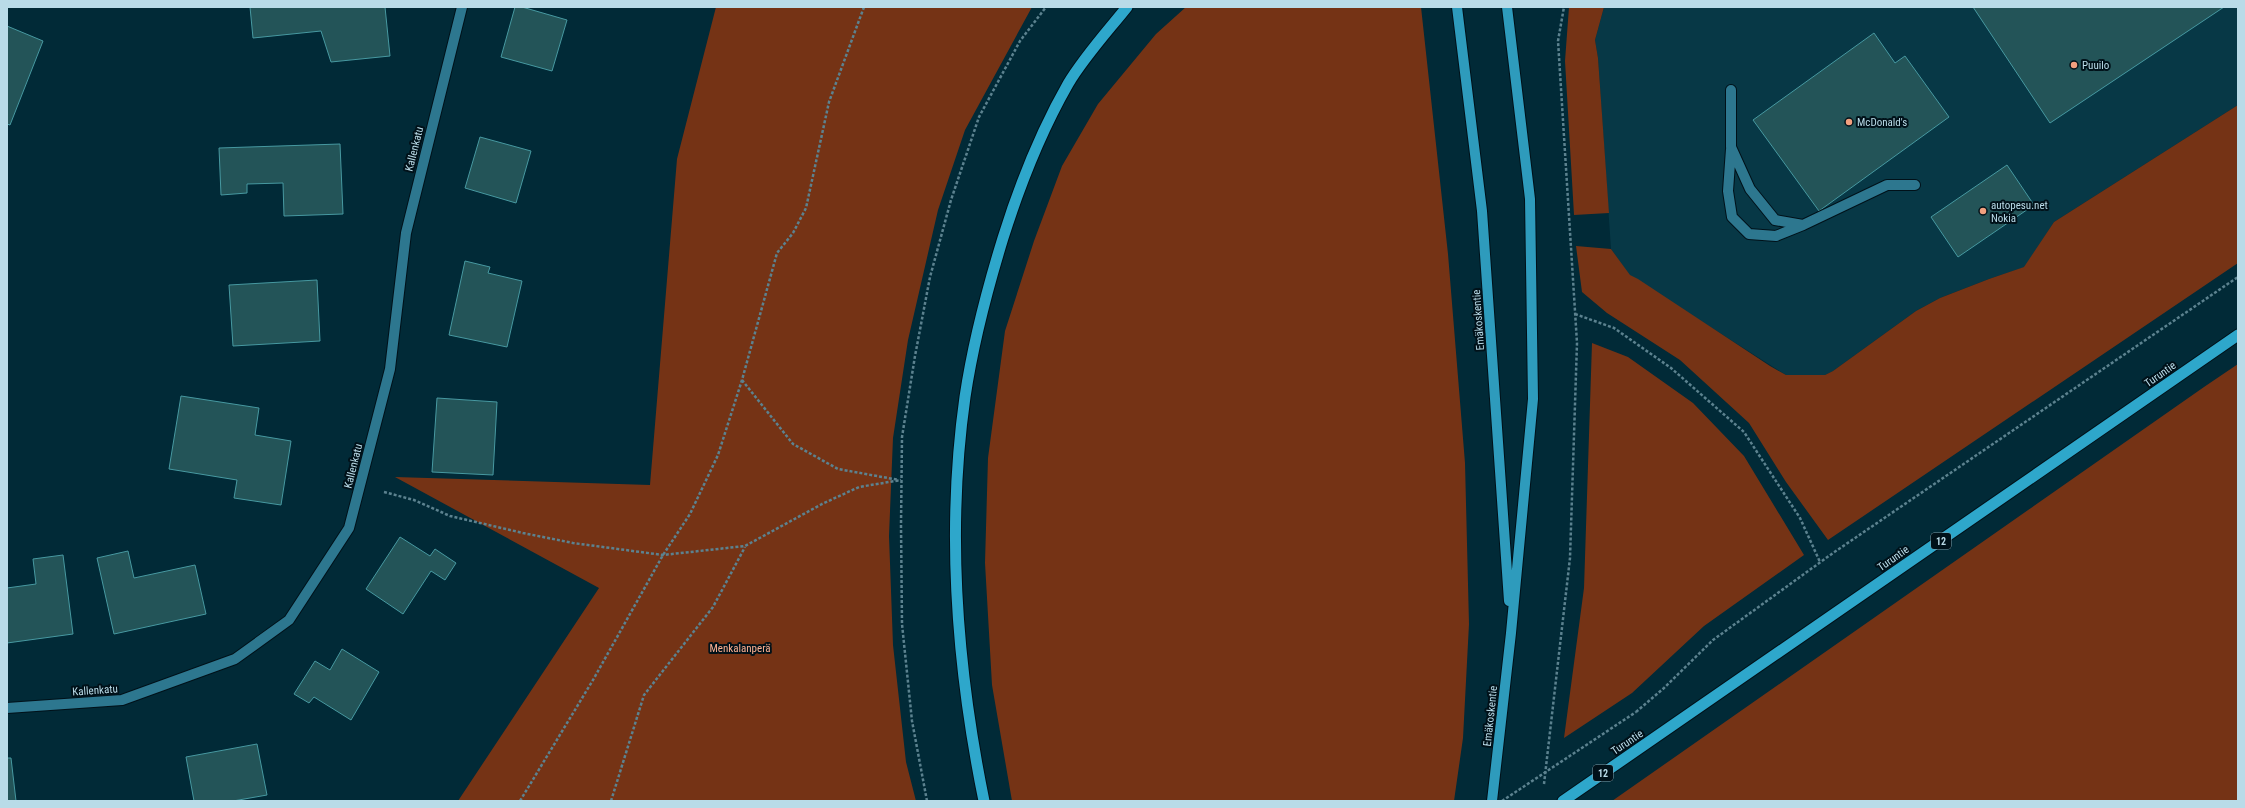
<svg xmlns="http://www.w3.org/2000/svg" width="2245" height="808" viewBox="0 0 2245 808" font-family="'Roboto Condensed',sans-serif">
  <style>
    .built { fill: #073846 }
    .green { fill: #753315 }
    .building { fill: #235458; stroke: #4799a1 }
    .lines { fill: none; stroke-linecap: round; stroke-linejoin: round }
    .service-casing { stroke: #001119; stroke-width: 12 }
    .minor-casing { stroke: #001119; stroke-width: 12 }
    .primary-casing { stroke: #001119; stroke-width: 12 }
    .trunk-casing { stroke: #001119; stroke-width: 13 }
    .path { stroke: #5c828f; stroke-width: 2.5; stroke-dasharray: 3 2; stroke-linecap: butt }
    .service { stroke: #2d778f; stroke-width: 10 }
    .minor { stroke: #2d778f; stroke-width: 10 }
    .primary { stroke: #2e9bbc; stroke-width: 10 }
    .trunk { stroke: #2ea7cb; stroke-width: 11 }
    .path-bridge { stroke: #5c828f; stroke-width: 2.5; stroke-dasharray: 3 2; stroke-linecap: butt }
    .poi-dot { fill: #f2a07f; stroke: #001119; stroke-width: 1.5 }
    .labels { text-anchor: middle; stroke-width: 4; stroke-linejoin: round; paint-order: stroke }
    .shield { fill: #001119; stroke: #829eaa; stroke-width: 1 }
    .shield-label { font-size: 10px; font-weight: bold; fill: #b9dbe8 }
    .poi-label { font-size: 11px; fill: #b9dbe8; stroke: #001119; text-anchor: start }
    .street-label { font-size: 11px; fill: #b9dbe8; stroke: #001119 }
    .park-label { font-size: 11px; fill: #fcb193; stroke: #001119 }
  </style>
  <rect width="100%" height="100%" fill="#012a37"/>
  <path class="built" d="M1604 7H2238V105L2054 222 2025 267 1989 279 1940 298 1916 311 1833 371 1825 375H1786L1630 276 1611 249 1598 58 1595 40Z"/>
  <path class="green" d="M716 7H1032L965 130 938 210 908 340 893 438 889 536 893 645 906 762 916 801H458L599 588 395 477 650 485 677 159Z
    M1186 7H1421L1448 254 1465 463 1469 624 1463 738 1454 801H1012L992 685 985 563 988 458 1005 331 1034 241 1062 166 1098 104 1156 34Z
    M1569 7H1604L1595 40 1598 58 1609 213 1574 215 1565 61Z
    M2238 105V263L1828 540 1786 482 1749 423 1680 360 1607 313 1582 292 1576 246 1611 249 1630 275 1638 279 1770 366 1786 375H1825L1833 371 1916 311 1940 298 1989 279 2024 267 2054 222Z
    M1592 343 1628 357 1693 403 1744 456 1804 555 1704 626 1632 693 1564 738 1584 588Z
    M2238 364V801H1612L2204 387Z"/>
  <path class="building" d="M250 7H385L390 56 331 62 321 31 253 38Z
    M515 7H522L567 20 552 71 501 57Z
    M1973 7H2224L2050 123Z
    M7 26 43 41 10 125 7 124Z
    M1874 33 1895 63 1905 56 1949 117 1819 211 1753 120Z
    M480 137 531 151 516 203 465 188Z
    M340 144 343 214 284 216 283 183 247 184V193L221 195 219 148Z
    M2007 165 2034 205 1958 257 1931 217Z
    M465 261 490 267 488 273 522 281 507 347 449 335Z
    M317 280 320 341 233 346 229 285Z
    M181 396 259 408 255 435 291 441 281 505 234 498 237 480 169 469Z
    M437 398 497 402 493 475 432 472Z
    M400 537 430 556 435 549 456 563 445 580 431 571 403 614 366 589Z
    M128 551 134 578 195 565 206 614 114 634 97 558Z
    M63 555 73 634 7 643V588L36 584 33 559Z
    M342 649 379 672 351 720 314 697 309 703 294 694 315 661 330 670Z
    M257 744 267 795 233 801H194L186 757Z
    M7 758H11L16 801H7Z"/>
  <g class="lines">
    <defs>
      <path id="service" d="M1731 90V147L1750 189 1775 220 1803 225 1887 185H1915
        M1731 149 1728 191 1732 217 1749 234 1776 236 1803 225"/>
      <path id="minor" d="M7 708 122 700 235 659 289 620 349 528 390 369 406 233 462 7"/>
      <path id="primary" d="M1457 7 1482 211 1509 601
        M1492 801 1511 633 1533 399 1530 199 1507 7"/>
      <path id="trunk" d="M984 801C957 669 946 531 965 397 973 343 987 290 1003 238 1020 184 1040 133 1068 84 1084 57 1107 32 1127 7
        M1563 801 2238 335"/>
    </defs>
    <use href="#service" class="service-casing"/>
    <use href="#minor" class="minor-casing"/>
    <use href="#primary" class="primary-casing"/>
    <use href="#trunk" class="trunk-casing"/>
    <path class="path" d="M1575 314 1614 328 1671 368 1744 432 1800 518 1820 562
      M742 380 793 444 838 469 899 480
      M384 492 414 500 450 516 523 533 573 543 663 555 745 546 822 504 859 487 901 480
      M1636 712 1664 688 1713 640 1833 553 2238 277
      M1544 784 1570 558 1577 343 1558 41 1564 7
      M520 801 593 680 663 555 690 514 718 455 742 380 777 253 793 233 806 208 829 102 864 7
      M611 801 644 695 713 607 745 547
      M927 801 912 721 902 624 901 525 902 437 915 356 930 277 951 200 979 117 1020 41 1046 7"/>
    <use href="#service" class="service"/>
    <use href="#minor" class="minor"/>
    <use href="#primary" class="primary"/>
    <use href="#trunk" class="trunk"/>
    <path class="path-bridge" d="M1502 801 1636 712"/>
  </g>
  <g class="poi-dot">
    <circle cx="2074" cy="65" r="4"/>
    <circle cx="1849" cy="122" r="4"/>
    <circle cx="1983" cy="211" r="4"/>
  </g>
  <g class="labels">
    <g class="shield">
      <rect x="1931" y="533" width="20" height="16" rx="3"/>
      <rect x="1593" y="765" width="20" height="16" rx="3"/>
    </g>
    <g class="shield-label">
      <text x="1941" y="545">12</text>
      <text x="1603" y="777">12</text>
    </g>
    <g class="poi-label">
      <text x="2082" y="69">Puuilo</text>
      <text x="1857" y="126">McDonald's</text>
      <text x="1991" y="209">autopesu.net<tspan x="1991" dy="13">Nokia</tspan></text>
    </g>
    <g class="street-label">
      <text transform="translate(414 149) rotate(-76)" y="4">Kallenkatu</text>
      <text transform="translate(1478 320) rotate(-94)" y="4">Emäkoskentie</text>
      <text transform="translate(2160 374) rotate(-35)" y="4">Turuntie</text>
      <text transform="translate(353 466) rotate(-76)" y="4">Kallenkatu</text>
      <text transform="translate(1893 558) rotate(-35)" y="4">Turuntie</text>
      <text transform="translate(95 690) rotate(-4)" y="4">Kallenkatu</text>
      <text transform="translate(1490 716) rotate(-84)" y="4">Emäkoskentie</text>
      <text transform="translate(1627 742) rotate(-34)" y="4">Turuntie</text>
    </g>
    <g class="park-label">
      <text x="740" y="652">Menkalanperä</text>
    </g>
  </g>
  <rect width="2245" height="808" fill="none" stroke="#b9dbe8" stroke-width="16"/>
</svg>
